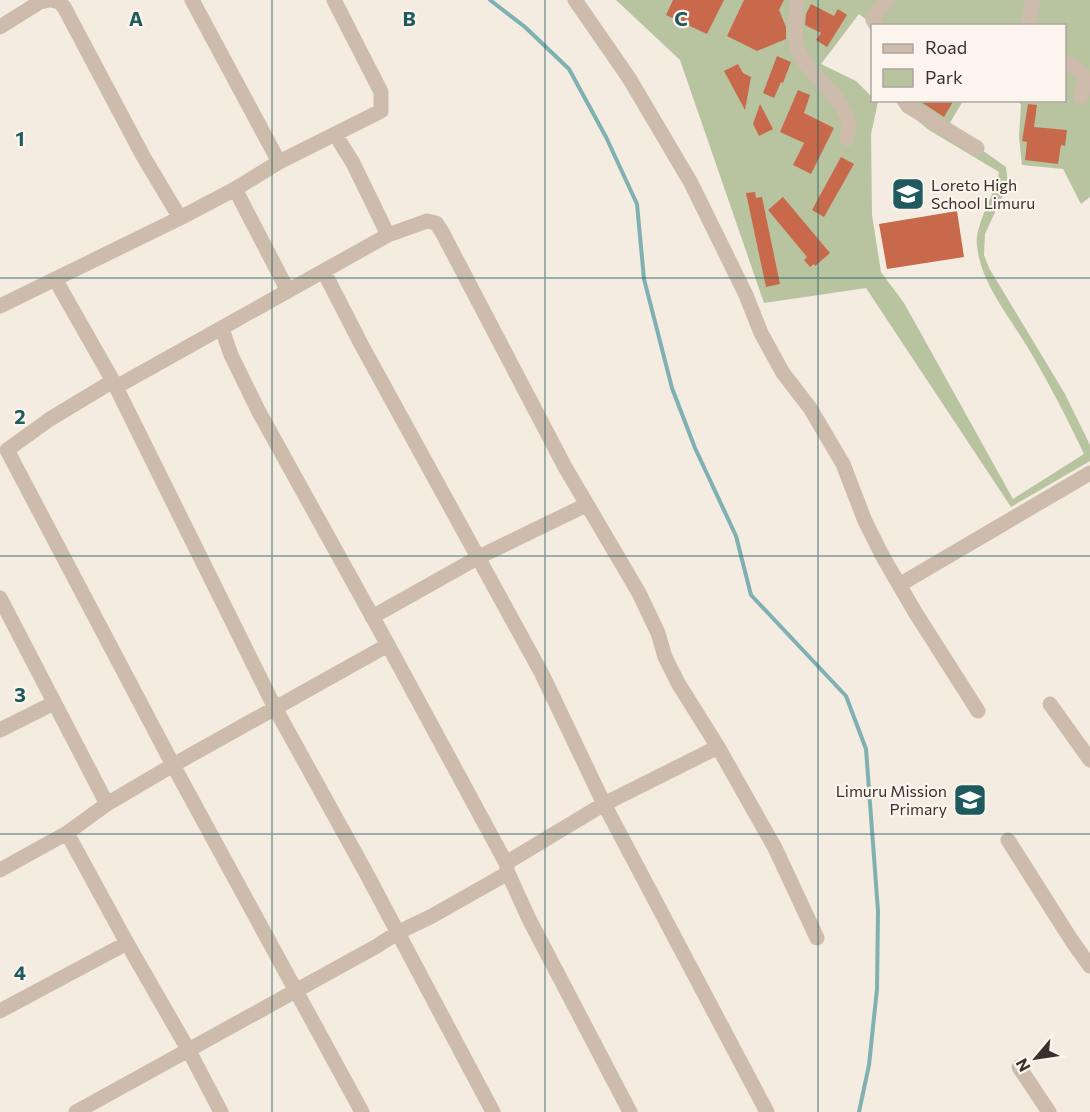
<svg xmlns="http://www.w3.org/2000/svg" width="1090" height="1112" viewBox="0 0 1090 1112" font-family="Commissioner,sans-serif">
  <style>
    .green { fill: #b8c4a0 }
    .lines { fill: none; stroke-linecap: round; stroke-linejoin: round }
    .stream { stroke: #7fb0b2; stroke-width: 4 }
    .building { fill: #c8694b }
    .minor { stroke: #cdbbac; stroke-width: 15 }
    .grid { fill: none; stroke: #1f5a5e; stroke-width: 1.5; stroke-opacity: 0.55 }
    .labels { text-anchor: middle; stroke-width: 4.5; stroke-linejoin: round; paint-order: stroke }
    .poi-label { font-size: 16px; fill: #3b302b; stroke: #fbf5ee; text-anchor: start }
    .grid-label { font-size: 20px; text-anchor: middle; font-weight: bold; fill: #1f5a5e; stroke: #fbf5ee; stroke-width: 4.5; stroke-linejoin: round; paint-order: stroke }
  </style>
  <rect width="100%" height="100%" fill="#f4ebe1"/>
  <path class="green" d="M616 0H1090V197L1081 204 1063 169 1022 165 1019 137 1021 105 1018 101 1064 100V26L873 25 859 14 821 64 856 81 872 97V100L878 102 871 134 872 215 881 272 904 303 1013 499 1084 454C1067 418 1049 383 1028 348 1010 317 981 284 977 246 974 224 996 194 999 172L929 130 898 105 899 101H963L948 126 1006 167 1008 184 985 234 984 255 989 268 1065 394 1090 445V461L1011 507 866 288 764 303 680 60Z"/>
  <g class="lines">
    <path class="stream" d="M490 0 525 27 569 69 606 137 637 204 644 279 672 388 695 448 736 536 751 595 846 696 866 749 878 911 877 989 869 1065 859 1112"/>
  </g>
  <path class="building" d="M673 0H724L707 34 666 15Z
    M744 0H784L779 10 786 27V39L757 51 727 36Z
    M811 4 834 16 838 9 847 15 827 47 816 40 821 33 805 25 806 14Z
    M777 56 791 62 783 83 781 82 774 98 763 93Z
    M738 64 743 73 751 77 745 110 724 71Z
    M798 90 810 95 804 113 834 128 811 174 793 165 804 143 780 132Z
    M918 100H954L944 117Z
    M760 104 773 129 759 136 753 124Z
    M1028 104 1037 105 1034 127 1067 130 1065 146 1061 145 1058 164 1025 160 1027 142 1022 141Z
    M841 157 854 164 824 217 812 210Z
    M755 192 756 198 762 197 780 284 766 287 746 193Z
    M783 197 830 253 815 266 814 264 810 267 804 260 807 257 768 210Z
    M957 211 964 257 887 269 879 224Z"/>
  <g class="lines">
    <path class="minor" d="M52 0 59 2 64 7 143 156 180 218
      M192 0 279 162
      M575 0 629 78 691 183 746 295 761 333 783 373 810 408 843 464 865 521 883 557 915 612 978 711
      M797 0C797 16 792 37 799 52 809 76 846 98 849 125 849 129 847 135 847 139
      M877 26 873 20 874 16 887 0
      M1027 26 1033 0
      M0 27 40 2 50 0
      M1064 62C1085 71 1087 76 1081 97
      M904 100 908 106 977 148
      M335 134 353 163 388 235
      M235 189 288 291
      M324 272 361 344 542 674 604 804 767 1112
      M55 279 113 381 275 708 364 869 493 1112
      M0 306 180 218 235 189 279 162 381 111V92L334 0
      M113 381 50 419 7 450 173 765 362 1112
      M116 387 388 235 427 221 436 223 442 232 565 467 639 593 658 633 665 657 678 683 718 747 775 848 817 938
      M899 585 1090 473
      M0 598 107 804 67 833 127 943 189 1051 221 1112
      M372 617 479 557 586 505
      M388 645 506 863 508 873 529 919 630 1112
      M1050 704 1090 760
      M0 730 54 703
      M107 804 173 765 388 645 259 412 231 355 222 329
      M1008 840 1072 941 1090 966
      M506 863 604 804 718 747
      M0 870 67 833
      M0 1011 127 943
      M1019 1067 1049 1112
      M76 1112 377 946 397 933 432 916 508 873"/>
  </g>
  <path class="grid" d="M272 0V1112M545 0V1112M818 0V1112M0 278H1090M0 556H1090M0 834H1090"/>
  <defs>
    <symbol id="school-square" viewBox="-11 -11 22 22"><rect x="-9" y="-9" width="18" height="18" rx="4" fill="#1f5a5e" stroke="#fbf5ee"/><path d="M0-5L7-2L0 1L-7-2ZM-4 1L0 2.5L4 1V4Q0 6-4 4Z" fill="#fff"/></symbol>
  </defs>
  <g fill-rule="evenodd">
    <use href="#school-square" x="889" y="175" width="38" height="38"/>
    <use href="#school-square" x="951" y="781" width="38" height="38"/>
  </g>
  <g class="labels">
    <g class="poi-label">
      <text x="931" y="191">Loreto High<tspan x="931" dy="18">School Limuru</tspan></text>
      <text x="947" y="797" text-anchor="end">Limuru Mission<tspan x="947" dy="18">Primary</tspan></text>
    </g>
  </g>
  <g class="grid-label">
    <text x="136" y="26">A</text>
    <text x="409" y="26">B</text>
    <text x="681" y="26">C</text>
    <text x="20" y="146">1</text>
    <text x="20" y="424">2</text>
    <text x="20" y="702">3</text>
    <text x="20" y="980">4</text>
  </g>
  <rect x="871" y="24" width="195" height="78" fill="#fbf5ee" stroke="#aea6a0" stroke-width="1.5"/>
  <rect x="883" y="44" width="30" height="9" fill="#cdbbac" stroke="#aea6a0" stroke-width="1.5"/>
  <text x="925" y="54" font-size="18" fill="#3b302b">Road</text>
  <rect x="883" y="69" width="30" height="18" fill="#b8c4a0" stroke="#aea6a0" stroke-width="1.5"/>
  <text x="925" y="84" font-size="18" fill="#3b302b">Park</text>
  <g transform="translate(1036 1058) rotate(241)" stroke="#fbf5ee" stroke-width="4.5" paint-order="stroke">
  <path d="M0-4.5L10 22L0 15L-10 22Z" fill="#3b302b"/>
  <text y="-9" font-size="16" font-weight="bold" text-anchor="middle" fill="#3b302b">N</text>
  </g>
</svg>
